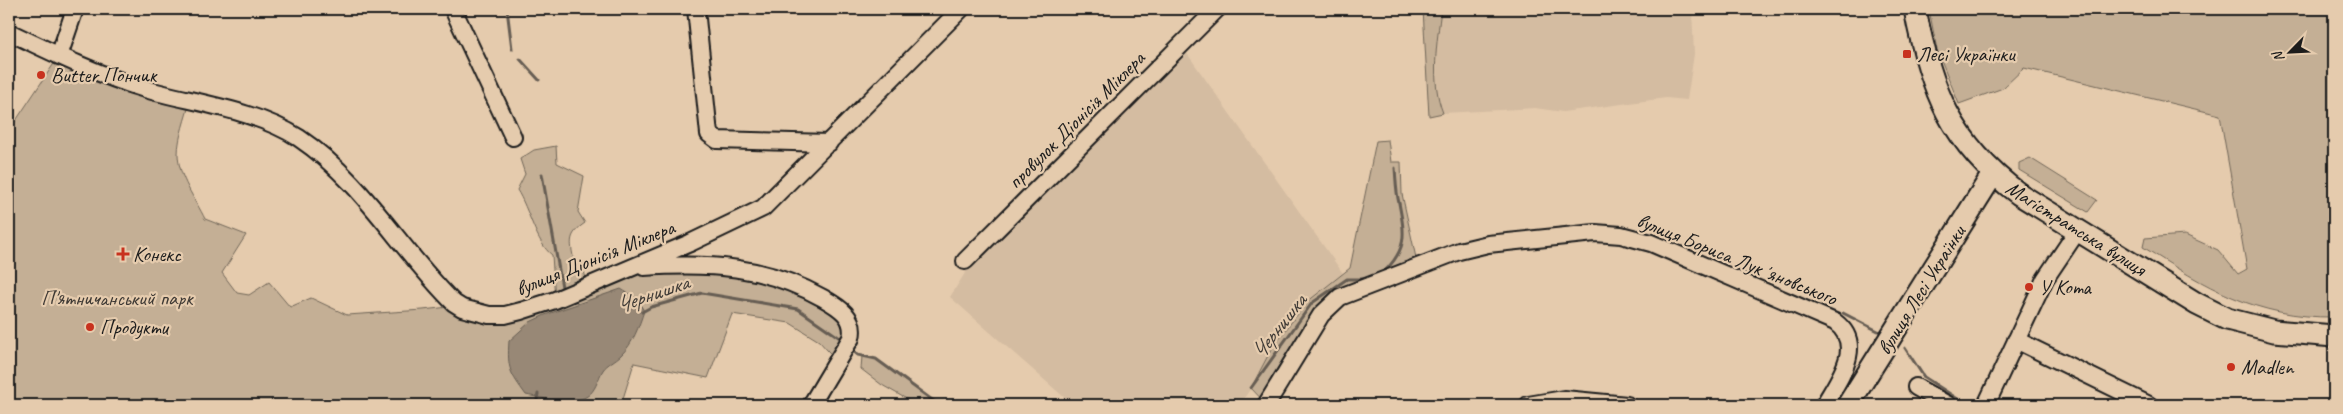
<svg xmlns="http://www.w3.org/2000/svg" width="2343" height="414" viewBox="0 0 2343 414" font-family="Caveat,sans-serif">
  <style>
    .built { fill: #d4bca1 }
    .green { fill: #c4af95; stroke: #706658 }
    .water { fill: #988876; stroke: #665d52 }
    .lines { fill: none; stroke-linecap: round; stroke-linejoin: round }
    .stream { stroke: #665d52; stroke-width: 3 }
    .minor-casing { stroke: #1c1c1c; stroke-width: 20 }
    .major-casing { stroke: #1c1c1c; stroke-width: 25 }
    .minor { stroke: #e5cbad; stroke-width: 16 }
    .major { stroke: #e5cbad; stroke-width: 21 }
    .poi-dot { fill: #c8321e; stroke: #e5cbad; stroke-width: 2 }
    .labels { text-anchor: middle; stroke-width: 4.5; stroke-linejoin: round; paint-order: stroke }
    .poi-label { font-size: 21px; fill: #1c1c1c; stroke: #e5cbad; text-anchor: start }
    .street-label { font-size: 21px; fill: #1c1c1c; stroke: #e5cbad }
    .park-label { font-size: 21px; fill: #3e3934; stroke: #e5cbad }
    .water-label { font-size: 22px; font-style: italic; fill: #413c37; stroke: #e5cbad }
  </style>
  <rect width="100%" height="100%" fill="#e5cbad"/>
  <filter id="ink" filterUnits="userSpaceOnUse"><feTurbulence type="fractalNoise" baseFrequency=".02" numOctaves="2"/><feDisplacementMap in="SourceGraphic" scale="10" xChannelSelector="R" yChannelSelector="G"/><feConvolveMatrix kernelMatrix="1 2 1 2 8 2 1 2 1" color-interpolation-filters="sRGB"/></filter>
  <g filter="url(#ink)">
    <path class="built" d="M1423 9H1692L1694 54 1687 100 1666 98 1563 112 1535 108 1443 113 1429 116Z
      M1186 52 1347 279 1312 303 1239 405H1073L950 297 972 262Z"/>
    <path class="green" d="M1423 9H1441C1437 43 1430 80 1443 113L1429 116Z
      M1929 9H2334V317C2256 318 2206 287 2143 247L2145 238 2185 235 2218 250 2238 274 2247 269 2220 115 2024 68 2003 88 1959 104 1937 50Z
      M59 56 190 101C186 118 178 137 178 154 178 176 196 200 205 219L246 235 222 273 237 293 249 295 269 282 290 307 311 298 347 315 423 310 457 306 478 313 555 300 552 255C536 243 529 209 517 190L525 174 520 159 534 150 556 146 557 163 584 176 578 212 585 223C568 235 570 241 574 261L583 264 587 286 630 267 774 276 849 318 837 361 819 341 790 323 732 314 708 378 634 363 621 405H9V131Z
      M1388 140 1391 162H1401L1402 194 1418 267 1340 297 1266 404 1251 388 1273 346 1307 302 1350 268 1376 141Z
      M2030 158 2097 200 2088 212 2019 170V163Z
      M862 356 876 359 939 405H917L882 385 861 369Z"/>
    <path class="water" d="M621 289 637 299 644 311C639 326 633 344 621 355 616 360 607 364 603 370 598 378 597 387 590 394 576 407 543 398 526 395 510 373 507 369 509 341L530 322 545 315Z"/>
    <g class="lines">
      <path class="stream" d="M507 9 512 49
        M520 59 539 80
        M542 174 562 287
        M1382 274C1408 249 1405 235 1399 203 1396 192 1396 180 1395 168
        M642 312 651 307 702 293 798 309 840 338
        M1843 313 1880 332
        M1905 348 1924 377 1967 405
        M852 350 858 355 876 359 939 405
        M1251 388 1312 303 1347 279H1367
        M536 405 538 394"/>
      <defs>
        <path id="minor" d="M453 9 513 137
          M696 9 709 134 717 140 829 143
          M9 32C53 53 98 75 145 89 194 103 256 110 299 138 363 181 400 250 454 303L462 308 489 315H505L521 311 555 300 690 243 763 208 961 9
          M59 56 75 9
          M965 261 1217 9
          M644 267C710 263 764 265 823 298 839 307 856 317 851 338L811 405
          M2016 340 2149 405
          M1916 387 1948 405
          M1266 405 1321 315 1340 297 1459 251 1488 244 1595 233 1621 235 1651 243 1835 322C1866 345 1838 380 1824 405
          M1528 405 1564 399 1627 405
          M1986 405 2045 279 2078 230"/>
        <path id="major" d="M1915 9C1930 89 1951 143 2019 194L2197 304 2227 319 2274 331 2334 336
          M1848 405 1993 174"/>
      </defs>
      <use href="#minor" class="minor-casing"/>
      <use href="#major" class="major-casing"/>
      <use href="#minor" class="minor"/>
      <use href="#major" class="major"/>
    </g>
  </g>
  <g class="poi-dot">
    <rect x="1902" y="49" width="10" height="10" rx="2.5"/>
    <circle cx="41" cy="75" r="5"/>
    <path d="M120.5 246.5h5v5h5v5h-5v5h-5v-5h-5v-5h5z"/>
    <circle cx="2029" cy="287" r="5"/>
    <circle cx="90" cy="327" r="5"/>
    <circle cx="2231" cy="367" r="5"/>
  </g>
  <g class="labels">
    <g class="poi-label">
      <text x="1917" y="61">Лесі Українки</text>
      <text x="51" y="82">Butter Пончик</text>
      <text x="133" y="261">Конекс</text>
      <text x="2039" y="294">У Кота</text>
      <text x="100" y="334">Продукти</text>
      <text x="2241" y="374">Madlen</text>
    </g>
    <g class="street-label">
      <text transform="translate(1076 120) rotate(-45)" y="7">провулок Діонісія Міклера</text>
      <text transform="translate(2076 228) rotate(32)" y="7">Магістратська вулиця</text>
      <text transform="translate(595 258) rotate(-22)" y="7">вулиця Діонісія Міклера</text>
      <text transform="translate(1737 259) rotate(22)" y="7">вулиця Бориса Лукʼяновського</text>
      <text transform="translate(1921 290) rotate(-58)" y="7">вулиця Лесі Українки</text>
    </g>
    <g class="park-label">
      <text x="117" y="305">П'ятничанський парк</text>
    </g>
    <g class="water-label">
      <text transform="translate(652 293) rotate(-19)" y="8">Чернишка</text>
      <text transform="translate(1278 326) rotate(-52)" y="8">Чернишка</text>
    </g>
  </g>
  <rect width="2343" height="414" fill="none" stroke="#e5cbad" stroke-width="30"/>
  <rect x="15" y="15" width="2313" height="384" fill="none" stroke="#1c1c1c" stroke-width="2" filter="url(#ink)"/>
  <g transform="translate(2290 52) rotate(246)" stroke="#e5cbad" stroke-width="4" paint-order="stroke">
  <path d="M0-4L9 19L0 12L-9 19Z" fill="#1c1c1c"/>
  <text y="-8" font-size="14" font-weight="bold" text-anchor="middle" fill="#1c1c1c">N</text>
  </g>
</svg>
